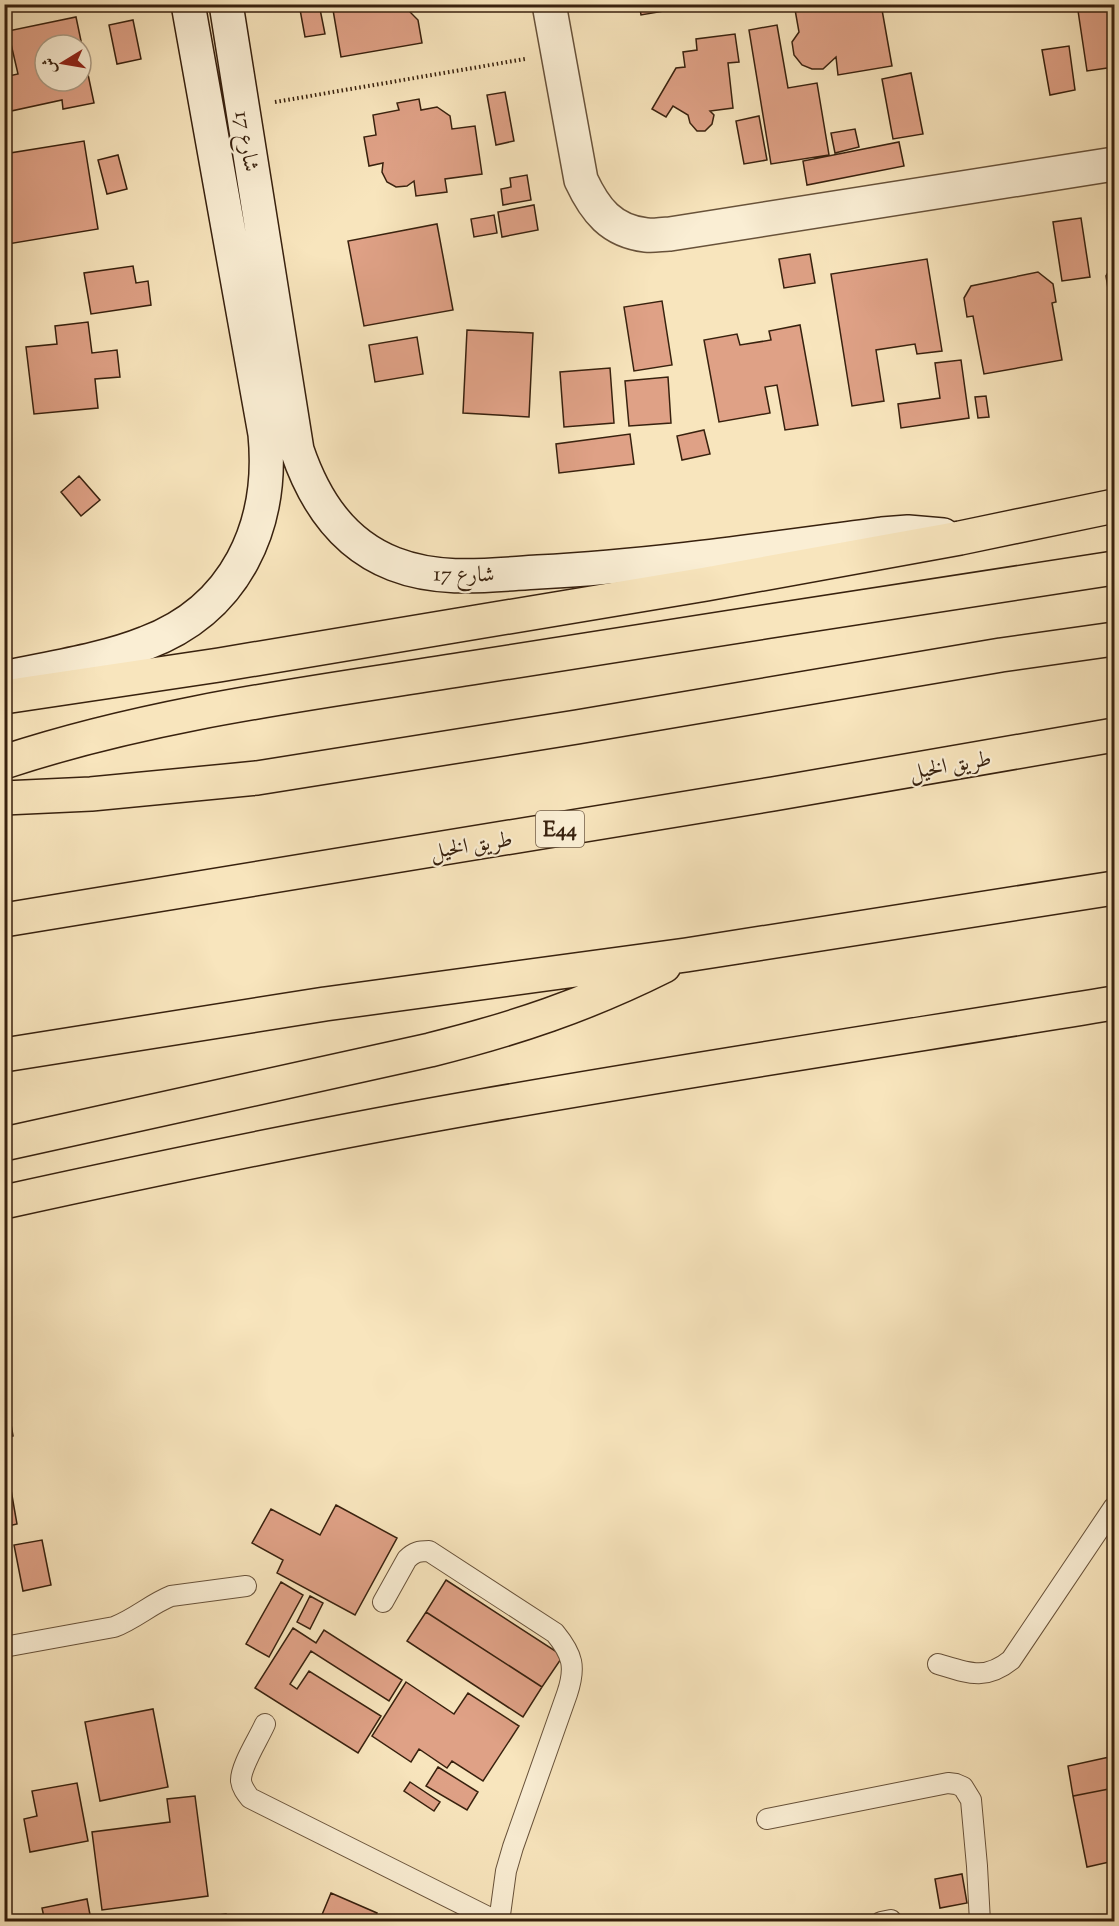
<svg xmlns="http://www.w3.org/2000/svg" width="1119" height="1926" viewBox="0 0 1119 1926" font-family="'Sorts Mill Goudy',Amiri,serif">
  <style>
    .building { fill: #dfa186; stroke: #38210e; stroke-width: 1.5; fill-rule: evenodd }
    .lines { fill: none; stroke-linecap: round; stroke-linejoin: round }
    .lane-casing { stroke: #68523a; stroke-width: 22 }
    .street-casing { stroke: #68523a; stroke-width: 36 }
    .secondary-casing { stroke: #38210e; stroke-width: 36 }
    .highway-casing { stroke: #38210e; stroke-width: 36 }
    .path { stroke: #38210e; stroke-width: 4; stroke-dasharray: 1.5 3; stroke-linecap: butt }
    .lane { stroke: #faeed4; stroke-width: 20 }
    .street { stroke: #faeed4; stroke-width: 33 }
    .secondary { stroke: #faeed4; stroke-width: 33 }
    .highway { stroke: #f8e5bd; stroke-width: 33 }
    .labels { text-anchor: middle; stroke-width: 4.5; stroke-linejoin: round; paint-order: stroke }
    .shield { fill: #faeed4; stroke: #725e49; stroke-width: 1.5 }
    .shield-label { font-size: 21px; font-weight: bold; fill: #38210e }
    .street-label { font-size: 22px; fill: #38210e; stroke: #faeed4 }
  </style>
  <rect width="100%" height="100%" fill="#f8e5bd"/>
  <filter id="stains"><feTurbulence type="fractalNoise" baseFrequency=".00333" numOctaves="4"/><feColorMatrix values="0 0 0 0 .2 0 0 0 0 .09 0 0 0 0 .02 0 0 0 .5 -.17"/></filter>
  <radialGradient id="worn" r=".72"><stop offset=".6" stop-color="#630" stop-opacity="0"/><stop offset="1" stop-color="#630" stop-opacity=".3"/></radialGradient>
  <path class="building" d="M299 4H319L325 34 305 37Z
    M332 4H406L407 9 418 20 422 43 341 57Z
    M639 4H687L688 7 641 15Z
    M794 4H881L892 66 838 75 836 57 823 69H812L802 65 794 55 792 42 799 32Z
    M1077 4H1114V67L1087 71Z
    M76 17 94 103 63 109 62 100 11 111 4 85V77L18 74 8 31ZM45 45H81V81H45Z
    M133 20 141 59 117 64 109 25Z
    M777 25 788 88 817 83 829 155 771 164 749 30Z
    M735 34 739 62 728 63 733 108 710 111 714 115 712 124 705 131H697L690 123 688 115 673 106 666 117 652 109 676 68 685 67 683 52 697 50 696 39Z
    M1069 46 1075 90 1050 95 1042 50Z
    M911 73 923 134 893 139 882 79Z
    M505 92 514 141 496 145 487 95Z
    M419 99 421 110 437 107 450 116 452 129 475 126 482 174 445 179 447 192 416 196 414 181 407 186 396 187 387 182 382 172 383 163 369 166 364 137 376 135 373 115 399 110 397 103Z
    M759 116 767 160 744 164 736 121Z
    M855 129 859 147 835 153 831 133Z
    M84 141 98 229 8 244 4 226V154Z
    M899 142 904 166 807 185 803 161Z
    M118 155 127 189 107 194 98 160Z
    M527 175 531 200 503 205 501 189 511 187 510 178Z
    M534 205 538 230 502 237 498 212Z
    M494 215 497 233 474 237 471 219Z
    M1081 218 1090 277 1062 281 1053 222Z
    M437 224 453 310 364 326 348 241Z
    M810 254 815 283 784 288 779 259Z
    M927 259 942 351 917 354 915 344 876 350 884 401 852 406 831 274Z
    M1113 264 1114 294 1109 295 1106 276Z
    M133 266 136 283 148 281 151 305 91 314 84 273Z
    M1038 272 1053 284 1056 302 1052 303 1062 360 984 374 973 316 967 317 964 298 971 286Z
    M662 301 672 365 634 371 624 307Z
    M88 322 92 353 117 350 120 377 95 379 98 408 34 414 26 347 57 344 55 326Z
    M800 325 818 425 785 430 777 385 765 387 770 413 719 422 704 340 737 334 740 345 771 340 769 331Z
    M467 330 533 333 529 417 463 413Z
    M417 337 423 374 375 382 369 345Z
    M961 360 969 418 901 428 898 404 940 398 935 363Z
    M610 368 614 423 564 427 560 372Z
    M668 377 671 423 629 426 625 381Z
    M986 396 989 417 978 418 975 397Z
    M704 430 710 454 682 460 677 436Z
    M630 434 634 464 559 473 556 444Z
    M79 476 100 500 81 516 61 492Z
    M8 1407 13 1436 4 1438V1408Z
    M4 1450 17 1524 4 1527Z
    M336 1505 397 1538 355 1615 277 1573 283 1560 252 1543 271 1509 320 1535Z
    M42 1540 51 1585 23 1591 14 1545Z
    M446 1580 563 1656 542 1687 426 1612Z
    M281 1582 303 1595 269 1657 246 1644Z
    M310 1596 323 1603 310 1629 297 1622Z
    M426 1612 542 1687 523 1717 407 1641Z
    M293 1628 316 1643 324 1630 402 1680 389 1701 311 1651 290 1684 297 1689 309 1671 381 1716 358 1753 255 1688Z
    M406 1682 454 1714 468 1693 519 1726 483 1781 452 1761 447 1768 419 1749 411 1762 372 1736Z
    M153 1709 168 1787 100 1801 85 1722Z
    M1114 1756V1788L1073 1796 1068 1766Z
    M438 1767 478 1792 467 1810 426 1786Z
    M410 1782 440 1802 434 1811 404 1791Z
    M77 1783 88 1841 30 1852 24 1819 37 1816 32 1791Z
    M1114 1788V1861L1087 1867 1073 1796Z
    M195 1796 208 1896 102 1910 92 1832 170 1822 167 1799Z
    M962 1874 967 1903 940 1908 935 1879Z
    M331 1893 377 1913 373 1922H319Z
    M87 1899 91 1920 114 1916 115 1922H45L42 1908Z
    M226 1914 227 1922H202L201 1917Z"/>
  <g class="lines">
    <defs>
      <path id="lane" d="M383 1602 407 1559C414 1552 419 1551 429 1551L555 1633C573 1655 576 1667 567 1694L513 1847 506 1871 499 1922
        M4 1647 114 1627C135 1619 151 1604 171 1596L246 1586
        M938 1664C968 1673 985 1681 1011 1660L1114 1507
        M265 1724C259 1738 240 1767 241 1781 242 1788 246 1793 250 1798L498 1922
        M767 1819 948 1783 956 1784 963 1787 971 1800 977 1866 980 1922
        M881 1922 891 1920"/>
      <path id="street" d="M549 4 581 180C595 210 611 231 646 235 654 236 662 234 670 234L1114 164"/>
      <path id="secondary" d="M226 4 297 450C314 500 342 544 394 564 440 582 489 575 538 572 653 566 768 549 882 534L908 532 943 535
        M4 678C50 668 104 660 146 643 236 609 274 526 265 434L188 4"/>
      <path id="highway" d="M4 697 219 665 706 584 960 538 1114 506
        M4 762C155 712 314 693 471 668 685 634 900 601 1114 568
        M4 798 91 794 257 778 577 727 1001 655 1114 639
        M4 920 773 794 1114 735
        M4 1055 325 1004 686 955 1114 888
        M4 1144 430 1050C514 1029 586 1005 664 966
        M4 1202C163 1167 322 1134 482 1106 693 1069 904 1037 1114 1003"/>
    </defs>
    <use href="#lane" class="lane-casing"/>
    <use href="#street" class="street-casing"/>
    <use href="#secondary" class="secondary-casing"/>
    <use href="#highway" class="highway-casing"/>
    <path class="path" d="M275 102 525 59"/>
    <use href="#lane" class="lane"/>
    <use href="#street" class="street"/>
    <use href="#secondary" class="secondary"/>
    <use href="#highway" class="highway"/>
  </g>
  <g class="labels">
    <rect class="shield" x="536" y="811" width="48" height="36" rx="4.5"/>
    <g class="shield-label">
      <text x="560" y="836">E44</text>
    </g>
    <g class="street-label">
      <text transform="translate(248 141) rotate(81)" y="8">17 شارع</text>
      <text transform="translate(464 573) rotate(1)" y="8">17 شارع</text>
      <text transform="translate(950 764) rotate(-10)" y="8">طريق الخيل</text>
      <text transform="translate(471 844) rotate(-9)" y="8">طريق الخيل</text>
    </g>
  </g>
  <rect width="1119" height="1926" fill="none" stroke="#f8e5bd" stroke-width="24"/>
  <rect x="6" y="6" width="1107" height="1914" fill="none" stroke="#38210e" stroke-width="3"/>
  <rect x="12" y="12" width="1095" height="1902" fill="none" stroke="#38210e" stroke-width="1.5"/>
  <g transform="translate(63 63) rotate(259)"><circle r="28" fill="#faeed4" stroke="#ac9c85" stroke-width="1.5"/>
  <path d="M0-4.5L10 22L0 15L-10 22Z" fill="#8f2418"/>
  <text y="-9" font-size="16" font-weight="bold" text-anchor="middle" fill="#38210e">ش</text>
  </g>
  <rect width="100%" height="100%" filter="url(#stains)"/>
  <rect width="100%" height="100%" fill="url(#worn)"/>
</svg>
